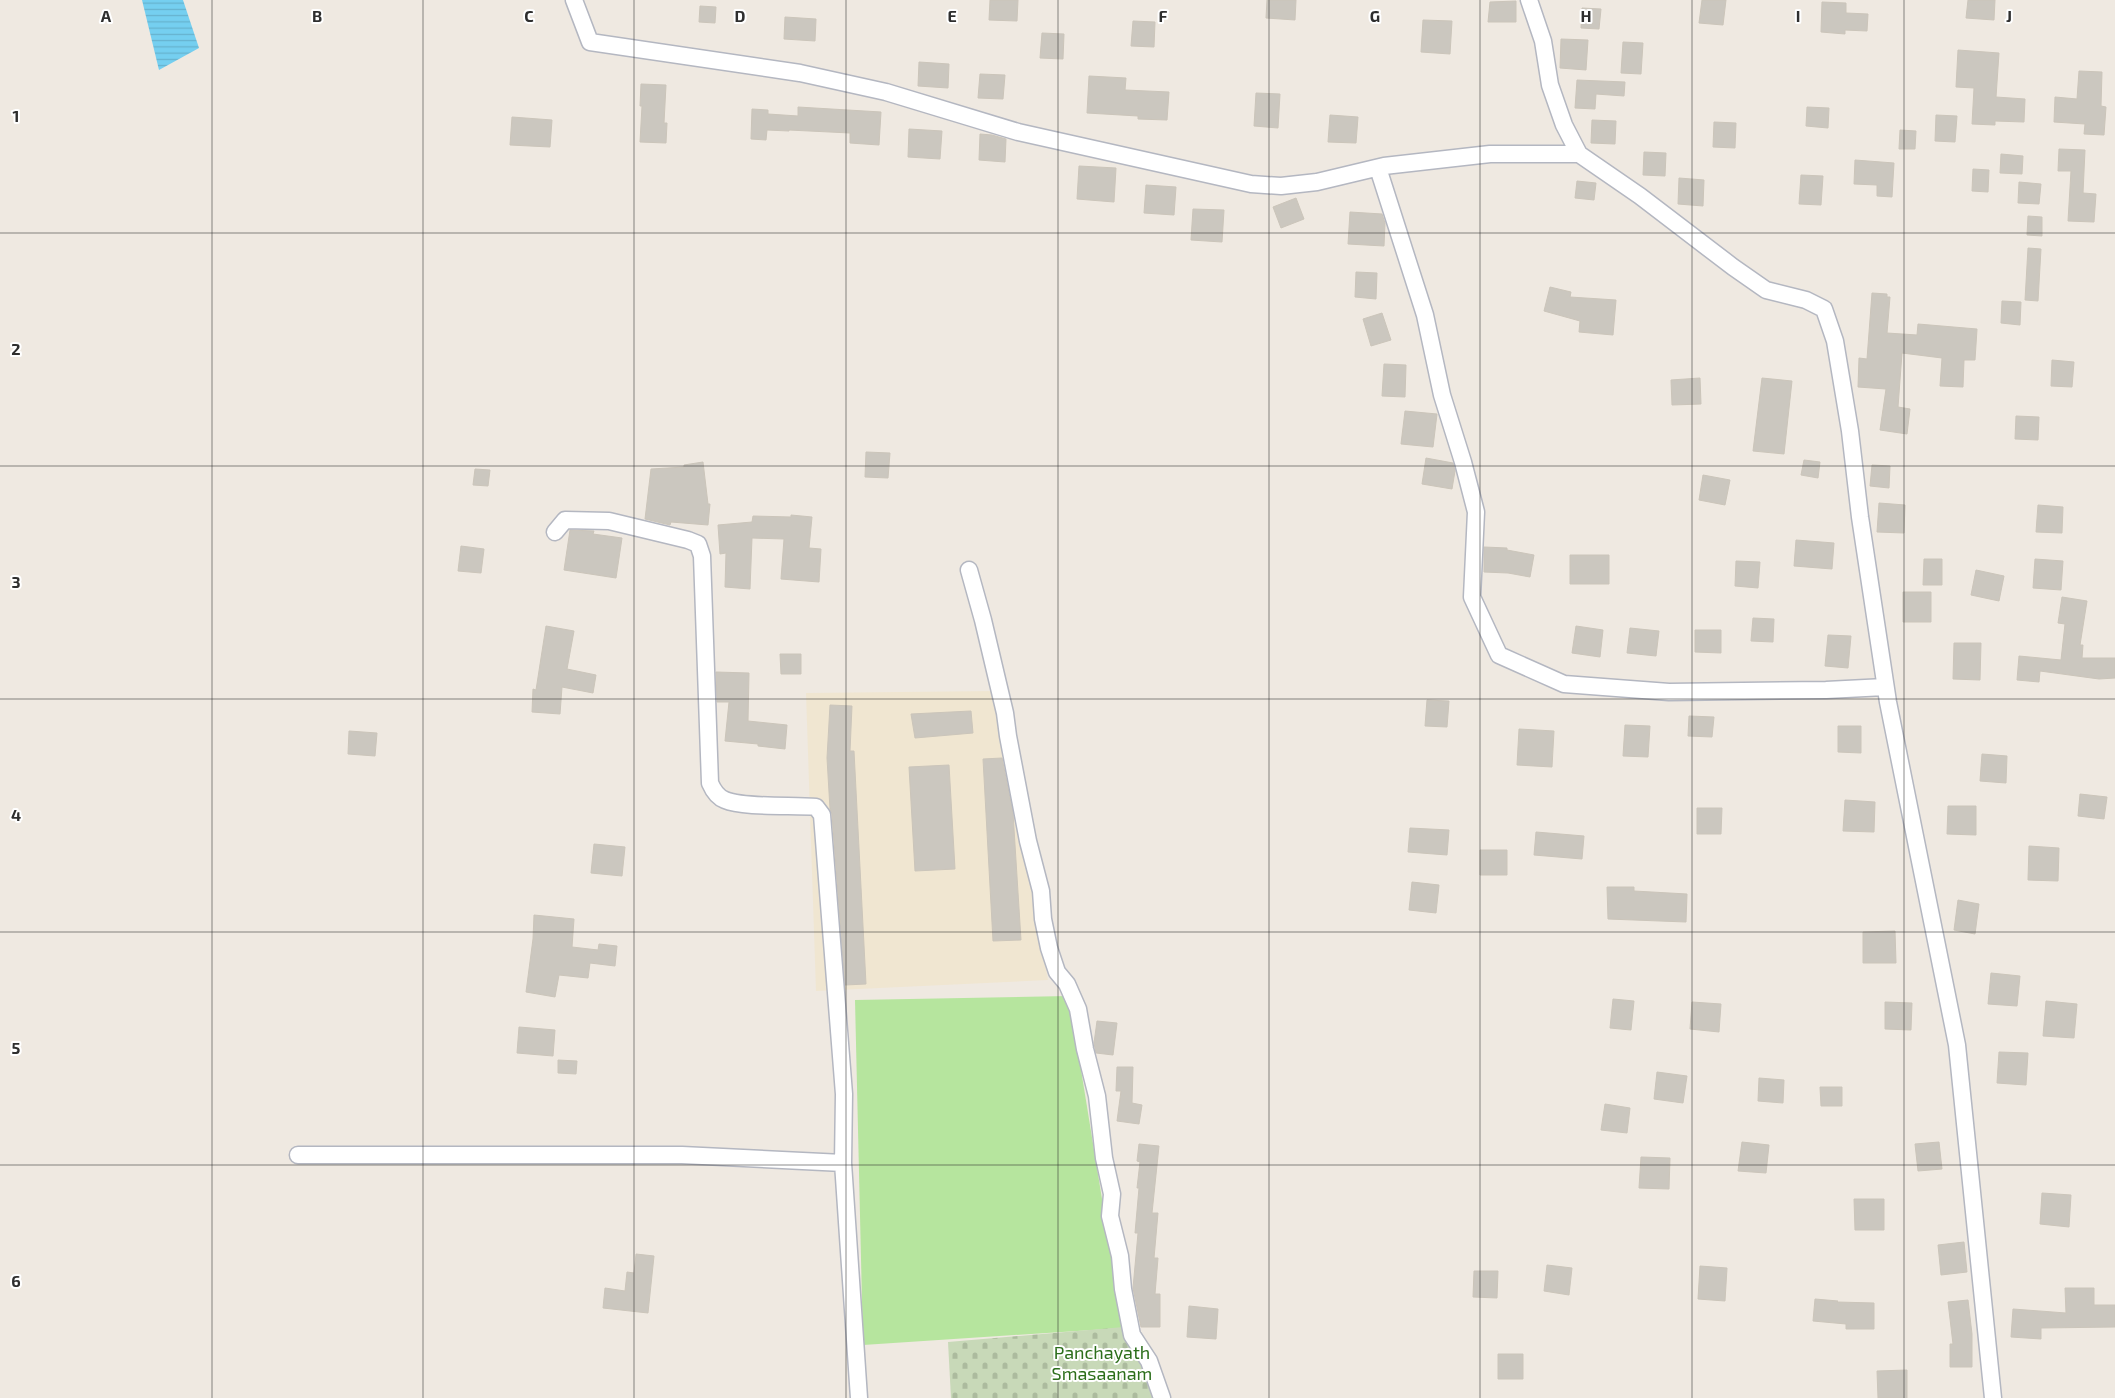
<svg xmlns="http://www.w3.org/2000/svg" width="2115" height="1398" viewBox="0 0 2115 1398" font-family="'Exo 2',sans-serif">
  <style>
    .education { fill: #f0e6d1 }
    .green { fill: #b6e59e }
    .cemetery { fill: url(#cemetery-stones) }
    .water { fill: url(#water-rules) }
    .building { fill: #cbc7bf; stroke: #cbc5ba }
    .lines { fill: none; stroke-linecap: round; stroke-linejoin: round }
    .street-casing { stroke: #b4b7c1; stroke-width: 19 }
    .street { stroke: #fff; stroke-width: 16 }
    .grid { fill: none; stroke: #2e2e2e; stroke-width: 1; stroke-opacity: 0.55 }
    .labels { text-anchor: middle; stroke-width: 4; stroke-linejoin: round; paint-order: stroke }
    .park-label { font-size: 18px; fill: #2c6e1b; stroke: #fff }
    .grid-label { font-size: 16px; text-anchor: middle; font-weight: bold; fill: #2e2e2e; stroke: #fff; stroke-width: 4; stroke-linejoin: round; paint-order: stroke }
  </style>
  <defs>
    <pattern id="cemetery-stones" width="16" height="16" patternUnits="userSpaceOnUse" patternTransform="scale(1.25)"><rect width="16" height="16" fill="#c8d9b8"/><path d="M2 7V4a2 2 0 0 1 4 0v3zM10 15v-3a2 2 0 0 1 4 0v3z" fill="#acbb9e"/></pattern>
    <pattern id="water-rules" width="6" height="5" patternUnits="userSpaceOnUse" patternTransform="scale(1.25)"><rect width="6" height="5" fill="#75cff0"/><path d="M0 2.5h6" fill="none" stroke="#66b2ce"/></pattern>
  </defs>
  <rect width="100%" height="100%" fill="#efe9e1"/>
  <path class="education" d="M997 691 1048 980 816 991 806 693Z"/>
  <path class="green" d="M1069 996 1123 1328 863 1345 855 1000Z"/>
  <path class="cemetery" d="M1124 1327 1156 1398H951L948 1342Z"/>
  <path class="water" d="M142 0H183L199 48 159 70Z"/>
  <path class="building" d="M990 0H1018L1017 21 989 20Z
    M1267 0H1296L1295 20 1266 18Z
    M1702 0H1726L1723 25 1699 23Z
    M1968 0H1995L1994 20 1966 18Z
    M1516 1V22H1488L1490 2Z
    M1822 2 1846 3V13L1868 14 1867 31 1845 30V34L1821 32Z
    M700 6 716 7 715 23 699 22Z
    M1582 8 1601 9 1599 29 1581 28Z
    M785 17 816 19 815 41 784 39Z
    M1423 20 1452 21 1450 54 1421 52Z
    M1133 21 1155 22 1154 47 1131 46Z
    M1042 33 1064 34 1063 59 1040 58Z
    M1561 39 1588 40 1586 70 1560 68Z
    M1623 42 1643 43 1641 74 1621 73Z
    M1958 50 1999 53 1996 97 2025 99 2024 122 1995 121V125L1972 124 1974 88 1956 87Z
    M919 62 949 64 948 88 918 86Z
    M2079 71 2102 72 2101 106 2106 107 2104 135 2084 134 2085 124 2054 122 2055 97 2077 99Z
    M980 74 1005 75 1003 99 978 98Z
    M1089 76 1126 78 1125 90 1169 92 1167 120 1138 119V116L1087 113Z
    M1577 80 1625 82 1624 96 1596 94 1595 109 1575 108Z
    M641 84 666 85 664 123H667L666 143 640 142 642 106H640Z
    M1256 93 1280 94 1278 128 1254 126Z
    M798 107 881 112 879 145 850 143V133L789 130V131L767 130 766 140 751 139 752 109 768 110V114L798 116Z
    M1807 107 1829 108 1828 128 1806 126Z
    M1330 115 1358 117 1356 143 1328 142Z
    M1936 115 1957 116 1955 142 1935 141Z
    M512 117 552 120 550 147 510 145Z
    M1592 120 1616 121 1615 144 1591 143Z
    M1714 122 1736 123 1735 148 1713 147Z
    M909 129 942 131 940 159 908 157Z
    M1900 130 1916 131 1915 149H1899Z
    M980 134 992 135 1006 139 1005 162 979 160Z
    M2059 149 2085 150 2083 193 2096 194 2094 222 2068 221 2071 171H2058Z
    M1644 152 1666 153 1665 176 1643 175Z
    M2001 154 2023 156 2022 174 2000 173Z
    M1855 160 1894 163 1892 197 1877 196V185L1854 184Z
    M1079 166 1116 168 1114 202 1077 199Z
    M1973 169 1989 170 1988 192 1972 191Z
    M1801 175 1823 176 1821 205 1799 204Z
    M1679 178 1704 180 1703 206 1678 204Z
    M1577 181 1596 183 1594 200 1575 198Z
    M2019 182 2041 184 2039 204 2018 203Z
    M1146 185 1176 187 1174 215 1144 213Z
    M1296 198 1304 219 1281 228 1273 207Z
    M1193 209 1224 210 1222 242 1191 240Z
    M1350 212 1382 214 1385 223 1384 246 1348 244Z
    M2028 216 2042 217V236L2027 235Z
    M2028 248 2041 249 2038 301 2025 300Z
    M1356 272 1377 273 1376 299 1355 297Z
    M1550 287 1571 292 1570 297 1616 300 1613 335 1579 332 1580 321 1544 311Z
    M1872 293 1887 294V297H1890L1887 333 1917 335 1918 324 1977 329 1975 360H1964L1963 387 1940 386 1942 358 1902 353 1898 407 1910 409 1907 434 1880 430 1886 389 1858 387 1859 358 1867 359Z
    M2002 301 2021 302 2020 325 2001 323Z
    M1382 313 1391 340 1371 346 1363 319Z
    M2052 360 2074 362 2072 387 2051 386Z
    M1384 364 1406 365 1405 397 1382 396Z
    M1700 378 1701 404 1672 405 1671 380Z
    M1762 378 1792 381 1784 454 1753 451Z
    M1405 411 1437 414 1433 447 1401 444Z
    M2016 416 2039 417 2038 440 2015 439Z
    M866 452 890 453 888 478 865 477Z
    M1426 458 1453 463 1455 471 1452 489 1422 484Z
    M1804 460 1820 462 1818 478 1801 475Z
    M703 462 708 504H710L708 525 671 522 670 525 645 519 651 469 684 467V465Z
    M1872 465 1890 466 1889 488 1870 486Z
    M475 469 490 470 488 486 473 485Z
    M1703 475 1730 480 1725 505 1699 500Z
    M1879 503 1905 505 1904 533 1877 532Z
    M2038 505 2063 507 2062 533 2036 532Z
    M791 515 812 517 809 548 821 549 819 582 781 579 784 539 752 538 750 589 725 587 726 553 720 554 718 525 752 522 753 516 791 517Z
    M570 530 594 531 593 534 622 538 616 578 564 570Z
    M1796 540 1834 543 1832 569 1794 566Z
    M461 546 484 549 481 573 458 571Z
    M1484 547 1507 548V550L1534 555 1530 577 1508 573 1484 572Z
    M1570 555H1609V584H1570Z
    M1924 559H1942V585H1923Z
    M2035 559 2063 561 2061 590 2033 588Z
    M1736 561 1760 562 1758 588 1735 586Z
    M1976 570 2004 576 1999 601 1971 595Z
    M1903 592H1931V622H1903Z
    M2062 597 2087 601 2080 645H2083L2082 658H2115V678L2099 679 2040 671 2039 682 2017 680 2019 656 2061 660 2065 624 2058 623Z
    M1753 618 1774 619 1773 642 1751 641Z
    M546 626 574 631 567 669 596 675 593 693 562 687 560 714 532 712 533 689 536 690Z
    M1576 626 1603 630 1600 657 1572 653Z
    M1630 628 1659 631 1656 656 1627 653Z
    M1695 630H1721V653L1695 652Z
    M1828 635 1851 636 1848 668 1825 666Z
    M1954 643H1981L1980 680 1953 679Z
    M780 654H801V674H781Z
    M716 672 749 673 748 721 787 725 785 749 758 746V744L725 741 729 702H717Z
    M1427 700 1449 701 1447 727 1425 726Z
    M830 705 852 706 850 751H854L866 984 845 985 832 814 830 809 827 758Z
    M971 711 973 733 915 738 911 714Z
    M1689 716 1714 717 1712 737 1688 736Z
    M1625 725 1650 726 1648 757 1623 756Z
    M1838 726H1861V753L1838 752Z
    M1519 729 1554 731 1552 767 1517 765Z
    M349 731 377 733 375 756 348 754Z
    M1982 754 2007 756 2006 783 1980 781Z
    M1002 758 1013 813 1021 940 993 941 983 759Z
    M949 765 955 869 915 871 909 767Z
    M2080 794 2107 797 2104 819 2078 816Z
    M1845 800 1875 802 1874 832 1843 831Z
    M1948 806H1976V835L1947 834Z
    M1697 808H1722L1721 834H1697Z
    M1410 828 1449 830 1447 855 1408 852Z
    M1536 832 1584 836 1582 859 1534 855Z
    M594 844 625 847 622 876 591 873Z
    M2029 846 2059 848 2058 881 2028 880Z
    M1480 850H1507V875H1480Z
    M1412 882 1439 885 1436 913 1409 910Z
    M1607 887H1634V891L1687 894 1686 922 1608 919Z
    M1958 900 1979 904 1975 934 1954 930Z
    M534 915 574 919 572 947 598 950 599 944 617 946 615 966 590 963 588 978 559 975 555 997 526 992 533 939Z
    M1895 931 1896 963H1863V932Z
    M1991 973 2020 976 2017 1006 1988 1004Z
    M1613 999 1634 1001 1631 1030 1610 1028Z
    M2046 1001 2077 1004 2074 1038 2043 1036Z
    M1692 1002 1721 1004 1719 1032 1690 1029Z
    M1885 1002 1912 1003 1911 1030 1885 1029Z
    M1097 1021 1117 1023 1113 1055 1096 1053 1094 1043Z
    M519 1027 555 1030 553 1056 517 1053Z
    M1999 1052 2028 1053 2026 1085 1997 1083Z
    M558 1060 577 1061 576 1074 558 1073Z
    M1117 1067H1133L1132 1103 1142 1105 1139 1124 1117 1121 1121 1091H1116Z
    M1657 1072 1687 1076 1683 1103 1654 1099Z
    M1759 1078 1784 1080 1783 1103 1758 1101Z
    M1820 1087H1842V1106H1821Z
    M1605 1104 1630 1108 1627 1133 1601 1130Z
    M1742 1142 1769 1145 1766 1173 1738 1171Z
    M1939 1142 1942 1169 1918 1171 1915 1144Z
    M1139 1144 1159 1146 1152 1213H1158L1154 1258H1158L1155 1294H1160V1327H1141L1133 1288 1138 1233H1135L1139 1188H1137L1140 1162 1137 1161Z
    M1641 1157 1670 1158 1669 1189 1639 1188Z
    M2042 1193 2071 1195 2069 1227 2040 1224Z
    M1854 1199H1884V1230H1855Z
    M1964 1242 1967 1272 1941 1275 1938 1245Z
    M636 1254 654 1256 648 1313 603 1308 605 1288 625 1291 627 1272 634 1273Z
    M1547 1265 1572 1268 1569 1295 1544 1291Z
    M1700 1266 1727 1268 1725 1301 1698 1299Z
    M1474 1271H1498L1497 1298 1473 1297Z
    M2065 1288H2094V1305H2115V1327L2041 1328V1339L2011 1337 2013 1309 2066 1313Z
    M1815 1299 1838 1301 1837 1302 1874 1303V1329H1846V1324L1813 1321Z
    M1968 1300 1972 1334V1367H1950V1344H1953L1948 1302Z
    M1189 1306 1218 1309 1216 1339 1187 1337Z
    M1498 1354H1523V1379H1498Z
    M1907 1370V1398H1878L1877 1371Z"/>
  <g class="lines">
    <defs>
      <path id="street" d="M574 0 590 42 800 73 886 92 1018 132 1251 184 1281 186 1317 182 1384 166 1490 154H1579
        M1529 0 1543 41 1550 85 1564 125 1579 154 1640 196 1733 267 1766 290 1806 300 1824 309 1835 341 1850 431 1860 517 1888 702 1957 1045 1993 1398
        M1378 168 1425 315 1442 395 1463 462 1476 512 1472 597 1499 655 1564 684 1669 692 1826 690 1885 687
        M555 532 565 520 609 521 688 540 698 544 702 556 710 783C713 790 717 797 725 800 743 808 794 805 816 807L822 815 844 1094 843 1163 859 1398
        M969 570 983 620 1005 713 1008 736 1028 841 1041 891 1043 919 1049 948 1057 972 1067 984 1078 1009 1085 1049 1097 1096 1104 1158 1112 1194 1110 1216 1120 1256 1123 1289 1132 1335 1149 1361 1162 1398
        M298 1155H682L843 1163"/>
    </defs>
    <use href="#street" class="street-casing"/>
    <use href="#street" class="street"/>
  </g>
  <path class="grid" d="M212 0V1398M423 0V1398M634 0V1398M846 0V1398M1058 0V1398M1269 0V1398M1480 0V1398M1692 0V1398M1904 0V1398M0 233H2115M0 466H2115M0 699H2115M0 932H2115M0 1165H2115"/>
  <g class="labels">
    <g class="park-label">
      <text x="1102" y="1359">Panchayath<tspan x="1102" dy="21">Smasaanam</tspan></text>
    </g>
  </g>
  <g class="grid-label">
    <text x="106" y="22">A</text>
    <text x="317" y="22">B</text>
    <text x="529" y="22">C</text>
    <text x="740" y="22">D</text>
    <text x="952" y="22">E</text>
    <text x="1163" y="22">F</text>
    <text x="1375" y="22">G</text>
    <text x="1586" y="22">H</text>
    <text x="1798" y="22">I</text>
    <text x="2009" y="22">J</text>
    <text x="16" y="122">1</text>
    <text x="16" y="355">2</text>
    <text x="16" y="588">3</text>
    <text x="16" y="821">4</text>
    <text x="16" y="1054">5</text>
    <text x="16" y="1287">6</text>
  </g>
</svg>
